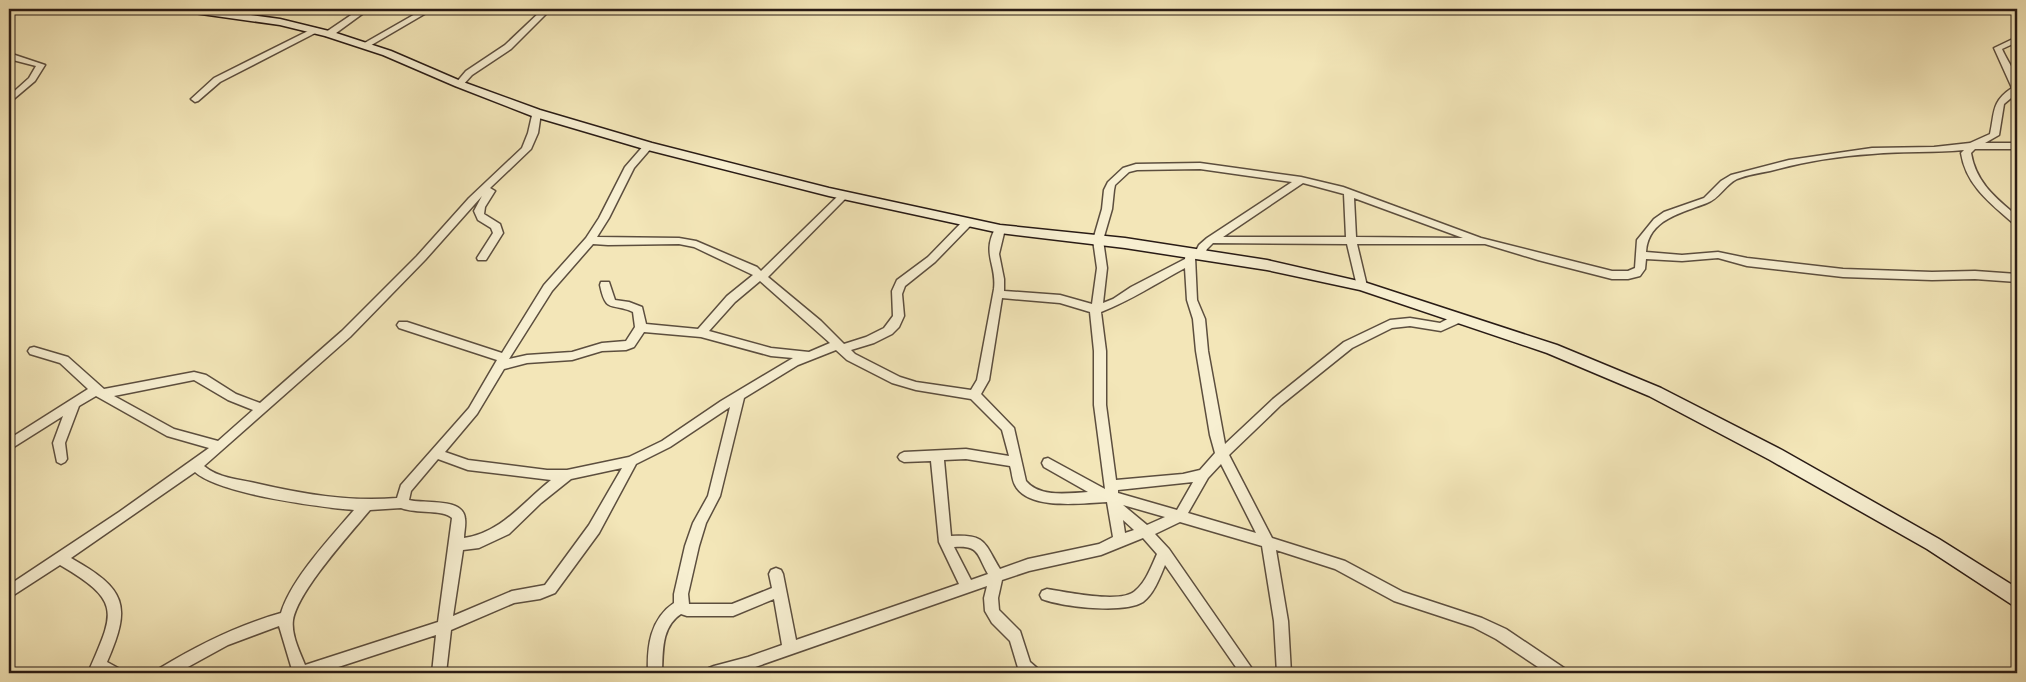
<svg xmlns="http://www.w3.org/2000/svg" width="2026" height="682" viewBox="0 0 2026 682" font-family="Vollkorn,serif">
  <style>
    .lines { fill: none; stroke-linecap: round; stroke-linejoin: round }
    .street-casing { stroke: #5c4e3e; stroke-width: 3 }
    .secondary-casing { stroke: #291b15; stroke-width: 3 }
    .street { fill: #f7efd1; fill-rule: evenodd }
    .secondary { fill: #f7efd1; fill-rule: evenodd }
  </style>
  <rect width="100%" height="100%" fill="#f3e6b8"/>
  <filter id="stains"><feTurbulence type="fractalNoise" baseFrequency=".004" numOctaves="4"/><feColorMatrix values="0 0 0 0 .2 0 0 0 0 .09 0 0 0 0 .02 0 0 0 .5 -.17"/></filter>
  <radialGradient id="worn" r=".72"><stop offset=".6" stop-color="#630" stop-opacity="0"/><stop offset="1" stop-color="#630" stop-opacity=".3"/></radialGradient>
  <g class="lines">
    <defs>
      <path id="street" d="M360 9H369L332 36H326V32Z
        M424 9H433L368 47 365 48 361 45Z
        M543 9H551L511 49 472 75 462 86H456L455 84 466 71 505 45Z
        M314 28 321 30 220 82 198 101 195 102 191 99 214 78Z
        M2017 37V42L2002 49C2010 67 2017 70 2017 93L2004 104 1999 135 1985 143H2017V149H1975L1971 153C1976 183 1996 198 2017 216V224L2013 223C1990 203 1966 185 1961 153L1964 150C1933 153 1903 151 1872 154 1838 156 1803 162 1770 171 1759 173 1747 175 1737 179 1725 185 1719 199 1707 203 1682 213 1648 219 1646 252L1682 255 1718 252 1747 258 1843 269 1932 272 1975 271 2017 274V282L1975 279 1932 280 1843 277 1747 266 1718 258 1682 261 1646 259 1645 269 1640 276 1628 279H1612L1538 260 1485 244H1357L1367 286 1362 290 1357 286 1347 244 1213 243 1207 249 1203 257H1195L1197 300 1205 319 1208 351 1225 444 1273 399 1344 342 1390 320 1410 318 1440 323 1453 316H1461L1463 319 1461 322 1441 331 1410 326 1392 328 1352 348 1281 405 1229 455 1272 538 1345 561 1403 592 1482 618 1506 629 1564 668 1566 673H1547L1496 639 1473 627 1394 601 1335 569 1276 550 1288 621 1291 673H1277L1274 621 1262 546 1180 522 1155 534 1169 549 1255 673H1240L1165 565C1160 577 1154 594 1143 602 1124 614 1063 607 1042 599L1040 595 1042 591 1047 589C1066 592 1121 604 1135 591 1146 582 1151 567 1157 554L1143 538 1101 555 1029 571 1002 580 998 598 999 610 1020 631 1030 662 1037 668 1039 673H1021L1019 671 1010 641 992 623 985 611 984 598 987 586 738 673H707L709 668 714 666 748 657 782 645 774 599 733 616H687L681 614C661 627 663 652 662 673H648C647 647 650 619 674 603V594L685 546 693 523 708 496 730 407 670 447 636 464 599 533 555 593 540 599 514 603 451 630 446 673H432L436 635 320 673H293L279 626 228 645 177 673H158L160 668C198 645 238 625 281 613 291 579 331 537 354 510 319 507 219 494 195 472L71 558C126 589 132 605 107 662L118 668 120 673H88C114 612 123 602 60 565L9 598V585L119 512 209 448 167 436 96 396 79 406 65 443 67 459 65 462 61 464 57 462 53 443 63 416 9 450V439L88 389 60 363 30 354 28 351 30 348 34 347 68 357 104 389 194 372 206 375 236 394 260 403 342 331 417 256 469 198 522 148 528 133 533 111H539L541 113 538 133 531 149 490 188 495 191 485 207 484 214 500 224 503 233 486 260H478L477 258 493 233 491 228 478 220 474 211 482 196 425 260 350 337 204 466C218 478 237 479 255 483 302 494 349 502 397 498L401 485 469 408 497 360 399 328 397 325 399 322H407L502 353 544 285 586 238 599 218 625 167 645 144 648 143 653 146 634 168 609 218 597 237 679 238 696 241 757 267 761 271 841 193H847L849 195 847 197 768 277 821 321 844 344 866 337 884 328 893 316 892 291 897 280 928 257 963 221H971L972 223 971 225 935 262 905 286 902 294 904 316 899 327 892 334 874 343 851 350 855 354 900 377 916 382 971 390 977 380 994 289C997 264 981 254 996 227L1000 226 1005 229 999 254 1004 279V291L1060 295 1092 304 1097 268 1093 240 1102 209 1104 190 1108 182 1123 168 1136 164 1200 163 1301 177 1343 187 1481 238 1612 271H1628L1635 268 1637 240 1654 219 1664 212 1704 198 1721 181 1731 175 1789 160 1872 148 1934 147 1970 143 1990 134C1995 112 1991 102 2012 88L1994 48ZM1200 169 1292 182 1207 238 1199 245 1195 253 1190 251 1186 252 1185 259 1131 287 1113 299 1103 303 1107 268 1103 240 1112 209 1114 190 1115 185 1129 172 1137 170ZM1303 183 1344 194 1346 237H1223ZM1354 198 1463 238 1356 237ZM593 244 608 245 679 244 694 247 753 275 727 296 698 329 646 324 642 307 629 302 615 300 609 282H601L600 285C606 314 611 302 633 312L635 327 626 341 602 343 572 352 527 355 509 359 552 291ZM1185 268 1187 300 1193 319 1196 351 1210 435 1215 453 1200 470 1183 474 1116 480 1106 405V351L1101 312C1130 301 1157 283 1185 268ZM760 281 830 343 809 352 771 348 709 331 735 302ZM1002 298 1060 303 1090 312 1094 351V405L1105 489 1048 458 1044 459 1042 463 1044 467 1088 492C1069 493 1040 498 1026 481L1014 428 981 394 989 380ZM644 332 701 337 771 356 793 358 721 401 662 441 629 457 567 470H547L468 460 445 452 477 414 504 369 527 363 572 360 602 351 626 350 634 347ZM836 350 847 360 892 383 916 390 971 399 1002 430 1009 456 966 449 904 452 900 454 898 457 900 460 904 462 931 461 939 542 959 584 796 640 783 574 781 570 776 568 771 570 769 574 772 588 732 604H689L688 594 699 546 706 523 720 496 744 398 798 365ZM194 380 228 400 253 410 218 441 174 429 114 396ZM438 459 468 470 551 480C523 502 501 533 464 538 464 532 466 525 465 519 464 497 423 504 409 500L411 491ZM966 459 1010 466C1012 472 1012 480 1015 485 1028 511 1083 503 1107 502L1113 537 1099 544 1028 559 1000 569C984 543 987 534 951 536L944 460ZM1221 464 1256 533 1188 513 1208 478ZM622 468 589 525 545 585 512 591 453 616 463 550 479 548 509 534 541 503 571 479ZM1193 482 1177 510 1118 493V490ZM1123 505 1165 517 1147 525ZM401 508C416 514 443 509 452 518L438 622 305 665C300 652 291 635 293 620 298 591 350 534 370 510ZM1123 520 1134 530 1125 533ZM954 547C980 545 977 555 988 574L971 580Z
        M9 53 45 65 35 81 9 103V96L29 78 36 66 9 59Z"/>
      <path id="secondary" d="M182 9H208L280 19 333 32 391 51 463 82 540 110 652 143 829 188 1000 225 1125 238 1267 260 1367 283 1557 345 1661 388 1782 450 1939 539 2017 588V606L2011 604 1927 549 1770 460 1649 396 1547 353 1360 290 1267 270 1125 248 1000 233 829 196 644 149 532 116 455 86 383 55 325 36 280 25 187 12Z"/>
    </defs>
    <use href="#street" class="street-casing"/>
    <use href="#secondary" class="secondary-casing"/>
    <use href="#street" class="street"/>
    <use href="#secondary" class="secondary"/>
  </g>
  <rect width="2026" height="682" fill="none" stroke="#f3e6b8" stroke-width="30"/>
  <rect x="10" y="10" width="2006" height="662" fill="none" stroke="#291b15" stroke-width="2.5"/>
  <rect x="15" y="15" width="1996" height="652" fill="none" stroke="#291b15"/>
  <rect width="100%" height="100%" filter="url(#stains)"/>
  <rect width="100%" height="100%" fill="url(#worn)"/>
</svg>
